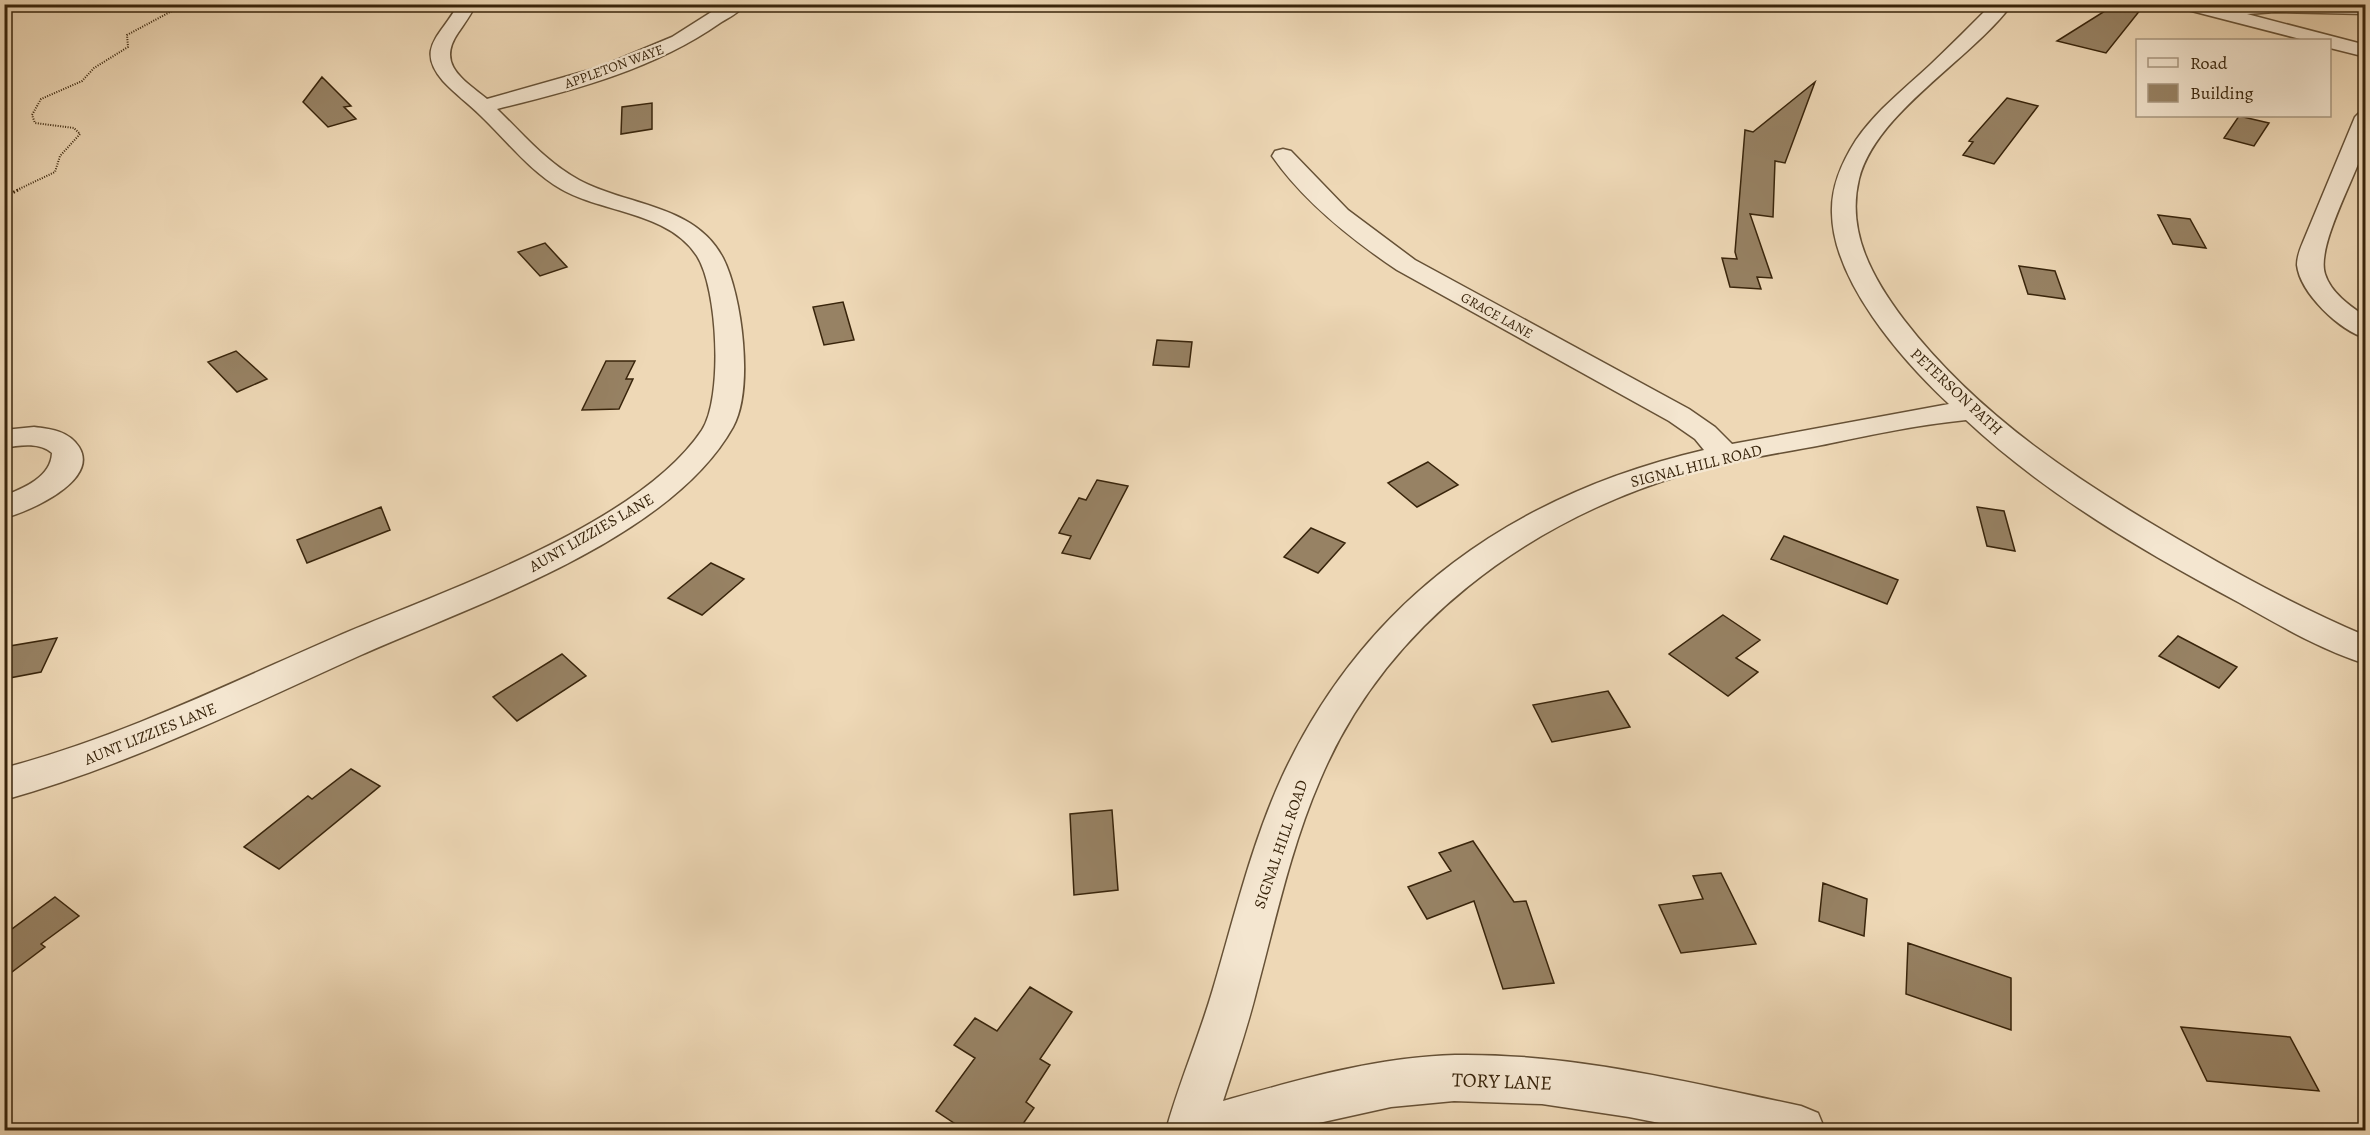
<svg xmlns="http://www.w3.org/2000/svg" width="2370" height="1135" viewBox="0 0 2370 1135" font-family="Alegreya,serif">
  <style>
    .building { fill: #978264; stroke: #38240b; stroke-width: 1.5 }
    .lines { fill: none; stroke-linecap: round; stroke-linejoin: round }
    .minor-casing { stroke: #665136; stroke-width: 3 }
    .path-far1 { stroke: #38240b; stroke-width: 2; stroke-dasharray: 1 1.5; stroke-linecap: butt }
    .path { stroke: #38240b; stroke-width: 3; stroke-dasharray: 1.5 2; stroke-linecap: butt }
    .minor { fill: #f4e6d0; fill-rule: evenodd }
    .labels { text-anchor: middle; stroke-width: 5; stroke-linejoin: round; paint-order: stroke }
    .far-street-label { font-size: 14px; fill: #38240b; stroke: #f4e6d0 }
    .street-label { font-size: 16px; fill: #38240b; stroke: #f4e6d0 }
    .near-street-label { font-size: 20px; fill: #38240b; stroke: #f4e6d0 }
  </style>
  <rect width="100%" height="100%" fill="#eed8b6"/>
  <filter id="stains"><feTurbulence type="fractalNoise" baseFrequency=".00333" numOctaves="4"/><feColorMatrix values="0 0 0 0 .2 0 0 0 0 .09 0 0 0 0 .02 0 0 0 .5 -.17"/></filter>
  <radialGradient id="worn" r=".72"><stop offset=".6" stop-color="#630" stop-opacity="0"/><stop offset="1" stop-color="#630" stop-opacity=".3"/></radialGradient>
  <path class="building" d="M2116 4H2145L2106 53 2057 41Z
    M322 77 351 106 344 107 356 119 328 127 303 102Z
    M1815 82 1785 163 1775 161 1773 217 1750 214 1772 278 1757 277 1761 289 1730 287 1722 258 1737 259 1735 252 1745 130 1753 132Z
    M2007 98 2038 106 1994 164 1963 155 1973 142 1969 141Z
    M652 103V129L621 134 622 107Z
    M2239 116 2269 123 2254 146 2224 138Z
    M2158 215 2190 219 2206 248 2173 244Z
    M545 243 567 267 540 276 518 252Z
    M2019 266 2055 271 2065 299 2028 294Z
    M843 302 854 340 824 345 813 307Z
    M1157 340 1192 342 1189 367 1153 365Z
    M236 351 267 379 237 392 208 362Z
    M606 361H635L626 379H633L619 409 582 410Z
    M1428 462 1458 485 1417 507 1388 483Z
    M1097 480 1128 486 1090 559 1062 553 1071 536 1059 533 1079 498 1086 500Z
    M381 507 390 530 307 563 297 540Z
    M1977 507 2004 511 2015 551 1987 546Z
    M1311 528 1345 543 1318 573 1284 557Z
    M1784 536 1898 580 1887 604 1771 559Z
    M711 563 744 579 702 615 668 598Z
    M1723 615 1760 640 1736 658 1758 672 1728 696 1669 654Z
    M2178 636 2237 667 2219 688 2159 656Z
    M57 638 41 672 4 679V647Z
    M562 654 586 676 517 721 493 697Z
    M1608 691 1630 727 1552 742 1533 705Z
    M351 769 380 786 279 869 244 847 308 796 312 799Z
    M1112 810 1118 890 1074 895 1070 814Z
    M1473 841 1514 902 1526 901 1554 983 1503 989 1474 901 1427 919 1408 887 1451 871 1439 853Z
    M1721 873 1756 944 1681 953 1659 905 1703 899 1693 876Z
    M1823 883 1867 899 1864 936 1819 921Z
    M55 897 79 916 41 944 45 947 4 978V935Z
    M1908 943 2011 978V1030L1906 994Z
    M1030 987 1072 1012 1040 1059 1050 1065 1026 1102 1034 1108 1018 1131H966L936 1111 975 1058 954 1045 975 1018 997 1031Z
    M2181 1027 2290 1037 2319 1091 2207 1081Z"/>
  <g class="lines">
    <defs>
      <path id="minor" d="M458 4H476C471 15 464 24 458 33 436 65 464 80 487 99L600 67 672 37 724 4H746C740 12 728 18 720 23 654 69 575 90 497 109 523 134 547 163 579 180 627 206 695 204 723 258 742 295 754 389 733 427 670 540 475 604 361 655 244 708 129 765 4 800V768C121 737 228 684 338 636 443 591 638 526 702 430 723 398 718 289 697 256 669 212 603 213 561 189 530 171 507 141 481 116 469 104 455 94 443 81 414 47 443 35 458 4Z
        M1992 4H2012C1971 60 1876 112 1859 179 1846 232 1873 279 1904 320 1980 419 2088 488 2195 549 2250 581 2307 611 2366 636V664C2321 650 2279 625 2238 602 2143 551 2045 494 1966 420 1915 425 1866 436 1817 446 1773 454 1728 461 1685 474 1528 521 1385 625 1320 780 1291 847 1276 918 1257 989 1248 1026 1235 1064 1223 1101 1298 1080 1376 1057 1455 1055 1572 1053 1687 1082 1801 1106L1818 1113 1825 1130H1695L1629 1117 1542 1104 1454 1101 1391 1107 1287 1130H1166C1179 1083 1199 1037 1213 989 1234 918 1251 845 1282 777 1365 598 1515 494 1704 450L1695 439 1669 421 1397 270C1351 239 1304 202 1272 156L1275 151 1283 149 1291 151 1348 210 1415 260 1689 409 1715 427 1732 444 1949 404C1901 359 1833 281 1832 213 1831 186 1842 162 1856 140 1876 111 1904 89 1930 65 1951 45 1971 25 1992 4Z
        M2177 4H2209L2238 12 2236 9 2241 4H2366V14L2275 12 2247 14 2366 45V57L2330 48V40H2304L2180 8Z
        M2366 111C2366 122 2368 137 2364 148 2355 178 2316 247 2325 274 2331 293 2350 306 2366 317V338C2340 331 2300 293 2297 265 2297 257 2300 249 2303 242L2355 117 2359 113Z
        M34 427C51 429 69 431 79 447 100 481 28 512 4 518V496C24 488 51 477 52 453 40 442 20 445 4 448V430Z"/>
    </defs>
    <use href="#minor" class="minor-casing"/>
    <path class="path-far1" d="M17 190 55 172 60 156 80 134 74 128 35 123 32 115 41 99 82 81 94 68 128 47 127 35 185 4"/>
    <path class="path" d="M4 197 20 189"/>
    <use href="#minor" class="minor"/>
  </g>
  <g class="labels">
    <g class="far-street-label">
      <text transform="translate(614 66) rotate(-20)" y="5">APPLETON WAYE</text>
      <text transform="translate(1497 315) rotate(29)" y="5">GRACE LANE</text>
    </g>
    <g class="street-label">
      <text transform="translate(1957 391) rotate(43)" y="6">PETERSON PATH</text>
      <text transform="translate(1696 465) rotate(-14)" y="6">SIGNAL HILL ROAD</text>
      <text transform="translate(591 532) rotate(-30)" y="6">AUNT LIZZIES LANE</text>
      <text transform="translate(150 733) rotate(-22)" y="6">AUNT LIZZIES LANE</text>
      <text transform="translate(1280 844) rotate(-71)" y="6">SIGNAL HILL ROAD</text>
    </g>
    <g class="near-street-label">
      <text transform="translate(1502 1081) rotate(2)" y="7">TORY LANE</text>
    </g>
  </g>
  <rect width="2370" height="1135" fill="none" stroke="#eed8b6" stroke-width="24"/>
  <rect x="6" y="6" width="2358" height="1123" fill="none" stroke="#38240b" stroke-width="3"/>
  <rect x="12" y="12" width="2346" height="1111" fill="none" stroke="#38240b" stroke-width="1.5"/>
  <rect x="2136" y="39" width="195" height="78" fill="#f4e6d0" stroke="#a99881" stroke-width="1.5"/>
  <rect x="2148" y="58" width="30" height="9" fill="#f4e6d0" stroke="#a99881" stroke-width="1.5"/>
  <text x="2190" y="69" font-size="18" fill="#38240b">Road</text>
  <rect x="2148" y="84" width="30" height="18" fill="#978264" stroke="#a99881" stroke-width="1.5"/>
  <text x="2190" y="99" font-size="18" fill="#38240b">Building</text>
  <rect width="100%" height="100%" filter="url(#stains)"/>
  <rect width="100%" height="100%" fill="url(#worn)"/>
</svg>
